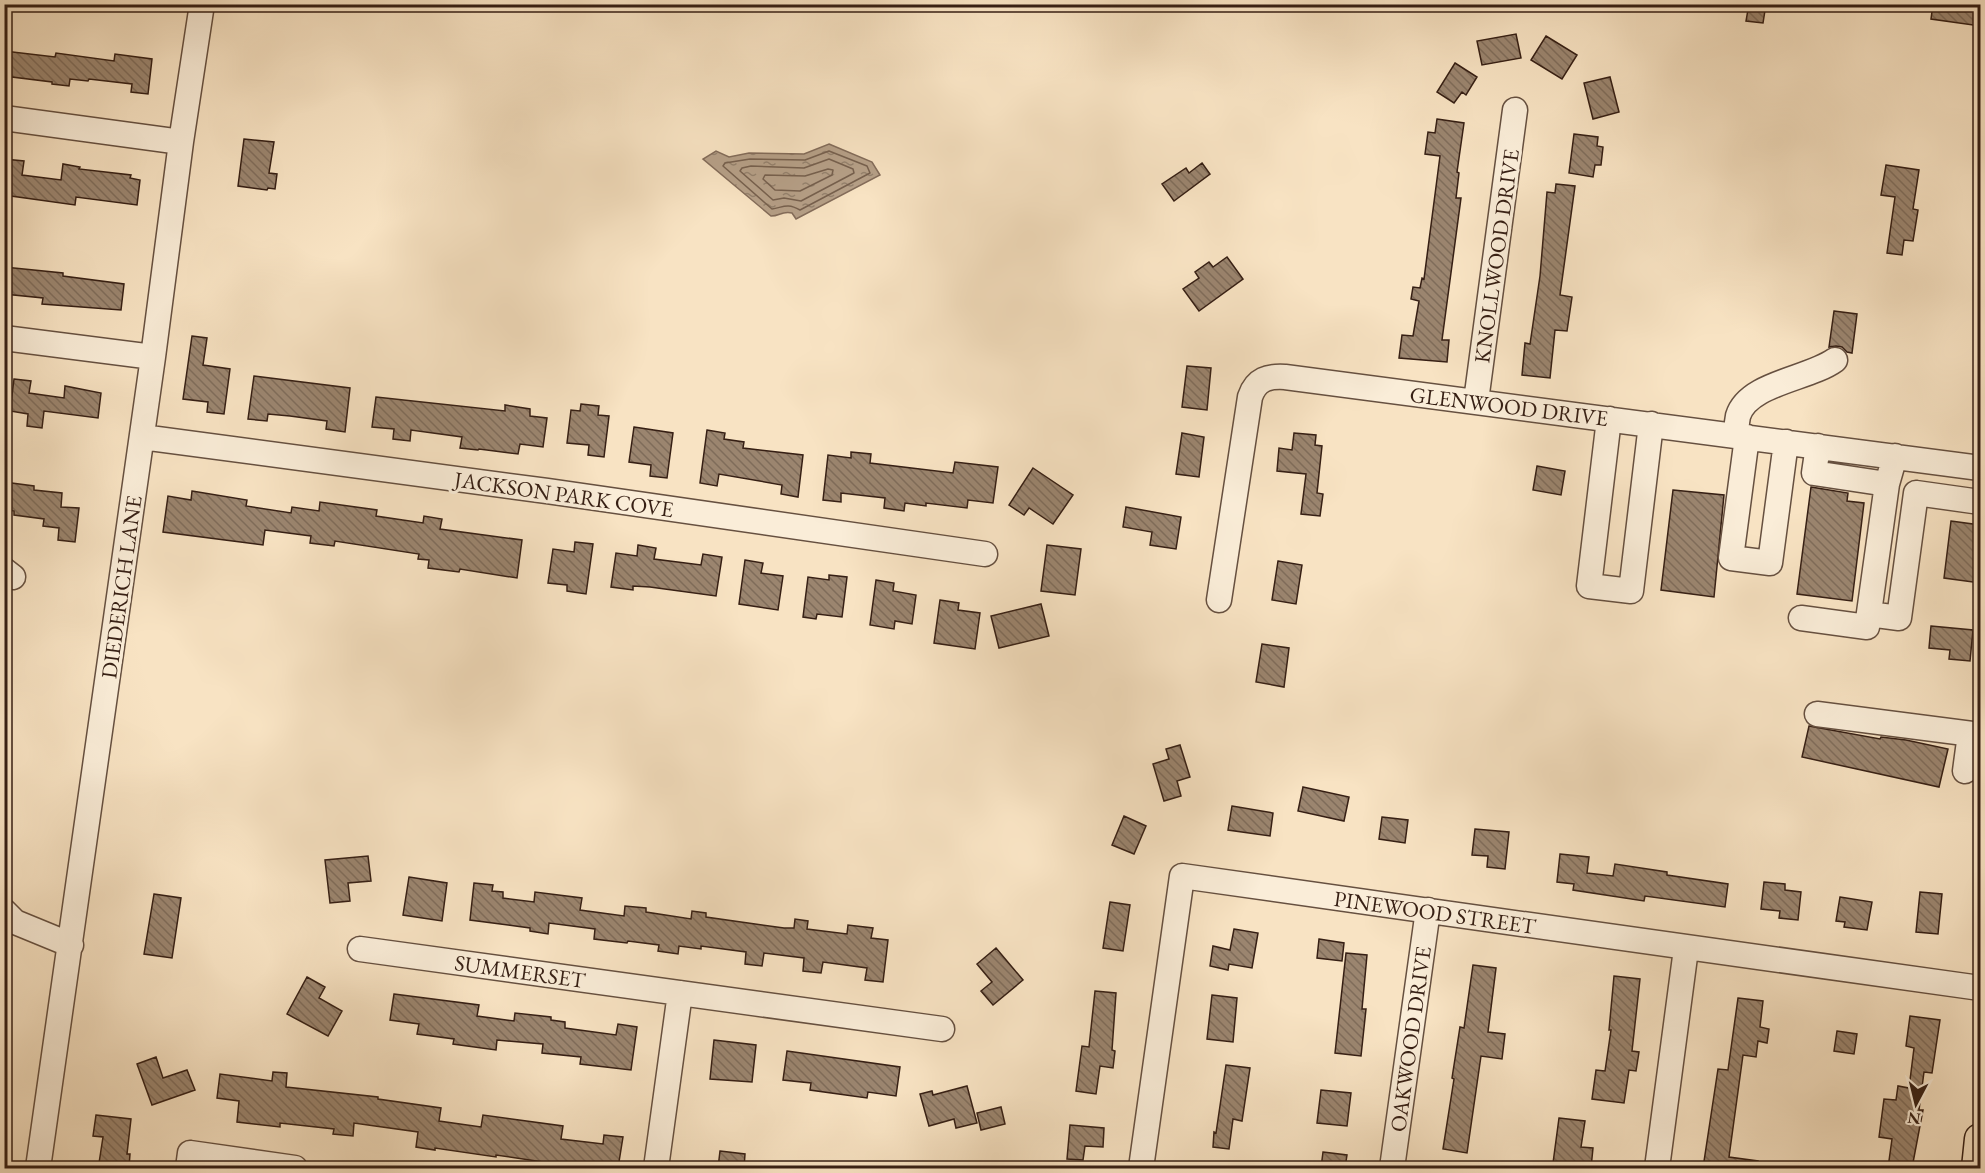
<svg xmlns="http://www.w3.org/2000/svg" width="1985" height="1173" viewBox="0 0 1985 1173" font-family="'EB Garamond',serif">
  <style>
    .water { fill: url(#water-ripples); stroke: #836c5a; stroke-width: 1.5 }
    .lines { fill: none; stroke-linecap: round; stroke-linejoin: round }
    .shore { stroke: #76604e; stroke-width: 1.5 }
    .building { fill: url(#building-back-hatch); stroke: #361f14; stroke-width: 1.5 }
    .minor-casing { stroke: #665040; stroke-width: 27 }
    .major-casing { stroke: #361f14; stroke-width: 33 }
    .minor { stroke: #faedd8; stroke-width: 24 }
    .major { stroke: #f8e3c3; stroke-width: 30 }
    .labels { text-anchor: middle; stroke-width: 6; stroke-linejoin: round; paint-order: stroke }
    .street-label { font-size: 22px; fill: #361f14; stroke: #faedd8 }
  </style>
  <defs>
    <pattern id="water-ripples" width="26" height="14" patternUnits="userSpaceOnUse" patternTransform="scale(1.5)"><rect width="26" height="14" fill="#b6a088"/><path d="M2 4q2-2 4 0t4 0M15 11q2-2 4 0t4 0" fill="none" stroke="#95826e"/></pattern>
    <pattern id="building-back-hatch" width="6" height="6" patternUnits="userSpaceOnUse" patternTransform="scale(1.5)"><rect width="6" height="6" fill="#9b856f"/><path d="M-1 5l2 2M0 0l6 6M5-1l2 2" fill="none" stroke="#7f6c5a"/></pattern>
  </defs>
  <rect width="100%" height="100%" fill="#f8e3c3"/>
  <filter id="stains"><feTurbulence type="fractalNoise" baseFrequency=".00333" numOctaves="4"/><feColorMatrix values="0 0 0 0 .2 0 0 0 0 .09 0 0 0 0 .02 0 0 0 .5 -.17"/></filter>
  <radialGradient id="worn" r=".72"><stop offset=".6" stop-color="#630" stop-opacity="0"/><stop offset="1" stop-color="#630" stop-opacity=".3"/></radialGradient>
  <path class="water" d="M829 144 872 162 880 175 796 219 792 213C781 211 780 216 771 216L703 159 716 151 729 157 749 153 804 154Z"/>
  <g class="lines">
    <path class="shore" d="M829 151 867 166 870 173 800 210C787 203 784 207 772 209L723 166 725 163 750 159 805 160Z
      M829 159 853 169 854 173 801 201 784 198 773 200 740 171 742 168 751 166 804 168Z
      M828 169 833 170 832 175 800 191 775 190 763 179 765 175 805 176Z"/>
  </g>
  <path class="building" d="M1749 4H1766L1763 23 1746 21Z
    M1933 4 1980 6V26L1931 19Z
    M1516 34 1521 58 1482 65 1477 41Z
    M1546 36 1577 55 1562 79 1531 60Z
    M4 51 55 57 56 53 114 61 115 54 152 59 148 94 131 92 132 84 89 79 88 81 70 79 69 86 52 84V82L4 76Z
    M1455 63 1477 77 1466 95 1462 92 1454 103 1437 92Z
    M1610 77 1619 112 1593 119 1584 83Z
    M1437 119 1464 123 1457 172 1459 173 1456 198H1461L1442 340H1449L1447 362 1399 358 1402 335 1413 336 1419 301 1411 299 1413 287 1420 288 1422 278 1424 279 1440 156 1425 154 1428 132 1435 133Z
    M1574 134 1598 137 1597 146 1603 147 1601 165H1595L1593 177 1569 173Z
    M244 139 274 142 269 173 277 174 275 189 268 188 267 190 238 186Z
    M4 159 24 161 22 175 61 180 63 164 80 167 79 169 131 175 130 178 140 180 137 205 76 197 75 205 4 195Z
    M1202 163 1210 174 1174 201 1162 184 1186 168 1189 173Z
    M1886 165 1919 170 1913 209 1918 210 1913 241 1904 240 1902 255 1887 253 1895 197 1881 195Z
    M1556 184 1575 186 1560 295 1572 297 1567 331 1555 330 1550 378 1522 375 1525 343 1530 344 1540 276 1547 192 1555 193Z
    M1227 257 1243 279 1199 311 1183 289 1199 278 1195 272 1209 262 1213 267Z
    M4 267 63 273V276L124 284 121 310 42 304 43 298 4 294Z
    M1834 311 1857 314 1852 353 1847 352 1842 347 1836 346 1829 347Z
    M192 336 207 338 203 365 230 369 224 414 207 412 208 402 183 399Z
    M1187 366 1211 368 1207 410 1182 407Z
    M254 376 350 388 345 432 326 429 327 421 290 416 268 414 267 421 248 419Z
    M14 379 31 381 29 393 64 398 65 386 101 393 98 418 44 411 42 428 27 426 28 414 10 411Z
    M376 397 505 411V405L530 409V416L547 418 543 447 520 444 518 454 479 449 478 450 460 448 462 437 411 430 410 441 393 439 394 429 372 427Z
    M581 404 599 406 598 415 609 416 604 457 588 455 589 445 567 443 571 410 580 411Z
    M634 427 673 433 667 478 650 476 651 465 629 462Z
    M707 430 725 433 724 439 744 442 743 448 803 455 798 497 781 494 782 485 719 474 717 486 700 483Z
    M1182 433 1204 437 1199 477 1176 474Z
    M1294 433 1316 435 1315 445 1322 446 1317 493 1323 494 1320 516 1301 514 1306 474 1277 471 1279 448 1292 450Z
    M851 452 871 454 870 463 953 473 955 462 998 467 993 503 968 500 967 508 926 503V506L905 503 904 511 884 508 885 498 841 493V502L823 500 828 455 851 458Z
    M1537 466 1565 471 1561 495 1533 490Z
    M1033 468 1073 495 1053 524 1029 508 1024 515 1009 505Z
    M4 482 34 486V490L62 493 61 507 79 508 75 542 58 540 59 528 43 526 44 519 14 515V511L9 510 10 507 4 506Z
    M1811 487 1848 493 1847 501 1864 503 1852 601 1797 594Z
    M1673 490 1724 495 1714 597 1661 590Z
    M192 491 247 500 246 506 291 513 292 507 319 511 320 502 377 510 376 516 423 523 424 516 442 519 440 529 522 540 517 578 460 569 459 572 428 568 429 560 418 559 419 554 335 541 334 546 310 543 311 536 265 530 263 545 163 532 168 496 191 500Z
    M1126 507 1181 517 1176 549 1150 545 1152 532 1123 527Z
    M1951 521 1980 525V583L1944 578Z
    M575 542 593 544 586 594 567 591V585L548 583 553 549 574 552Z
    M638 545 656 548 654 559 701 565 703 554 722 557 716 596 650 587 633 586V590L611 587 616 553 637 556Z
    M1047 545 1081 549 1075 595 1041 591Z
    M745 560 763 563 761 573 783 576 778 610 739 604Z
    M1278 561 1302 565 1296 604 1272 600Z
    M829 575 847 577 842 617 817 614 816 619 803 617 808 577 829 580Z
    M876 580 894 583 893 591 916 595 912 624 895 621 894 629 870 625Z
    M940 600 959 603 958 610 980 613 975 649 934 643Z
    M1041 604 1049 636 999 648 991 616Z
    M1931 626 1973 630 1970 661 1949 659 1950 650 1929 648Z
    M1262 644 1289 648 1284 687 1256 682Z
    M1809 726 1880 739 1881 737 1906 740 1948 749 1939 787 1802 757Z
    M1180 745 1190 777 1177 781 1181 796 1164 801 1153 764 1169 759 1166 749Z
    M1303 787 1349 797 1344 821 1298 811Z
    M1232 806 1273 813 1270 836 1228 830Z
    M1124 816 1146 826 1134 854 1112 845Z
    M1382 817 1408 820 1405 843 1379 839Z
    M1475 829 1509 832 1505 869 1487 867 1488 856 1472 855Z
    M1560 854 1589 857 1587 873 1613 876 1615 864 1667 872V875L1728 884 1725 907 1645 896 1644 901 1573 890 1574 884 1557 882Z
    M368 856 371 881 348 883 350 901 330 903 325 860Z
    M409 877 447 883 442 921 403 915Z
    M1764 882 1785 884V890L1801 892 1798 920 1779 918 1780 911 1761 909Z
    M474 883 493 885 492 891 503 892V898L534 902 535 892 582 898 580 910 624 916 625 906 646 908V912L691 919 692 911 706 913V917L784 928H794L795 919 808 921 807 929 847 934 848 925 873 928 871 938 888 940 883 982 865 980 867 968 823 962 821 973 803 971 804 958 764 953 762 966 745 964 746 952 701 946V949L679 946 678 954 658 951 659 945 628 941 627 943 594 939 595 929 549 923 548 934 530 931V928L470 920Z
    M1920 892 1942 894 1938 934 1916 932Z
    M154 894 181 898 172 958 144 954Z
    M1840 897 1872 902 1867 930 1844 927 1845 922 1836 921Z
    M1110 902 1130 905 1123 951 1103 948Z
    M1234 929 1258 933 1252 968 1229 964 1228 970 1210 966 1213 946 1230 950Z
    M1319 939 1344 943 1342 961 1317 958Z
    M996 948 1023 980 993 1005 981 991 992 982 977 964Z
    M1346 953 1367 955 1362 1009H1366L1361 1056 1335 1053Z
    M1473 965 1496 968 1488 1032 1505 1034 1502 1059 1481 1056 1467 1153 1443 1149 1454 1079 1452 1078 1460 1027 1464 1028Z
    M1614 976 1640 979 1632 1051 1639 1052 1636 1071 1629 1070 1624 1103 1592 1099 1596 1070 1605 1071 1611 1030H1609Z
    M307 977 325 987 319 998 342 1011 328 1036 287 1014Z
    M1095 991 1116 993 1112 1050 1115 1051 1113 1068 1100 1066 1096 1094 1076 1091 1082 1046 1089 1047Z
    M394 994 479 1005 477 1016 514 1021 515 1013 551 1017V1020L565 1022V1028L616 1035 618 1024 637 1027 631 1070 580 1064 581 1057 542 1053 543 1044 497 1040 496 1050 453 1044 454 1039 417 1034 419 1024 390 1020Z
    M1212 995 1237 998 1233 1042 1207 1039Z
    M1738 998 1763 1001 1760 1027 1769 1029 1767 1043 1758 1041 1756 1057 1743 1055 1729 1157 1758 1161 1757 1168H1703L1718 1069 1728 1070Z
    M1910 1016 1940 1020 1932 1073 1924 1072 1919 1110H1923L1912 1168H1888L1892 1139 1879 1137 1884 1099 1896 1100 1898 1086 1909 1088 1914 1048 1906 1046Z
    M1837 1031 1857 1034 1854 1054 1834 1051Z
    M714 1040 756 1045 752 1082 710 1079Z
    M787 1051 900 1067 896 1096 868 1092 867 1098 810 1090 811 1083 783 1080Z
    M156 1057 163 1078 187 1070 195 1090 152 1105 137 1064Z
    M1226 1065 1250 1068 1242 1121 1233 1119 1229 1149 1213 1147 1214 1132 1216 1133Z
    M273 1072 287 1073 286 1087 378 1097V1099L441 1108 439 1121 481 1127 483 1115 563 1126 561 1139 603 1144 604 1135 623 1137 618 1168H583L496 1155V1157L435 1148V1150L416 1147 418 1132 375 1126 354 1123 353 1136 333 1134 334 1129 280 1123V1127L237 1122 239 1101 217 1098 220 1074 272 1081Z
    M967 1086 977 1123 956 1128 954 1119 929 1126 920 1094 932 1091 933 1095Z
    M1321 1090 1351 1093 1347 1126 1317 1123Z
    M1001 1107 1005 1124 981 1130 977 1113Z
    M96 1115 131 1119 127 1154H130L129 1167 99 1163 103 1137 93 1136Z
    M1559 1118 1585 1121 1581 1147 1593 1148 1591 1168 1553 1163Z
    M1070 1125 1104 1128 1103 1147 1085 1146 1083 1160 1067 1159Z
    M720 1151 745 1154 744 1168H718Z
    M1323 1152 1347 1155 1345 1168H1321Z"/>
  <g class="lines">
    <defs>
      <path id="minor" d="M4 118 181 142
        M4 338 153 357
        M1476 401 1515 110
        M1609 419 1589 586 1631 591 1651 424
        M1736 435C1736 429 1737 422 1738 416 1748 383 1809 379 1835 360
        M142 437 547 491 985 554
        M1747 437 1731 558 1770 563 1786 442
        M1818 446 1814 473 1887 484
        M4 570 13 577
        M1219 600 1250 397C1256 379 1268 376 1285 377L1980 468
        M1869 614 1899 618 1916 493 1980 502
        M1801 618 1867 627 1887 484 1895 456
        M1817 714 1980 735
        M1965 771 1970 734
        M4 911 15 922 71 945
        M360 949 942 1029
        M38 1168 153 357 181 142 202 4
        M188 1168 190 1153 295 1168
        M656 1168 680 993
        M1141 1168 1182 876C1448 913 1714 952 1980 988
        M1392 1168 1428 910
        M1657 1168 1686 949"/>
      <path id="major" d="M1977 1168 1980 1139"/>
    </defs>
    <use href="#minor" class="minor-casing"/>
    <use href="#major" class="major-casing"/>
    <use href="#minor" class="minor"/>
    <use href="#major" class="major"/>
  </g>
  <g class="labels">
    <g class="street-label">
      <text transform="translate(1496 256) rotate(-82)" y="8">KNOLLWOOD DRIVE</text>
      <text transform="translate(1509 406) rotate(7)" y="8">GLENWOOD DRIVE</text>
      <text transform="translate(564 494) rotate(8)" y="8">JACKSON PARK COVE</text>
      <text transform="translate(121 587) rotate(-82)" y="8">DIEDERICH LANE</text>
      <text transform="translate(1435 912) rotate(8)" y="8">PINEWOOD STREET</text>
      <text transform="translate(520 971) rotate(8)" y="8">SUMMERSET</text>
      <text transform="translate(1410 1039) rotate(-82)" y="8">OAKWOOD DRIVE</text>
    </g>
  </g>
  <rect width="1985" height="1173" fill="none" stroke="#f8e3c3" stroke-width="24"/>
  <rect x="6" y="6" width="1973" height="1161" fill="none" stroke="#361f14" stroke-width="3"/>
  <rect x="12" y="12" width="1961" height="1149" fill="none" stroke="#361f14" stroke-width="1.5"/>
  <g transform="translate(1916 1104) rotate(187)" stroke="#faedd8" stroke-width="4.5" paint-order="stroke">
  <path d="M0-4.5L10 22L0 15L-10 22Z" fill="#361f14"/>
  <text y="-9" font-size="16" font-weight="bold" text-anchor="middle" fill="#361f14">N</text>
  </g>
  <rect width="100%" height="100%" filter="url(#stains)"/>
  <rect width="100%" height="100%" fill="url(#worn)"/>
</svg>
